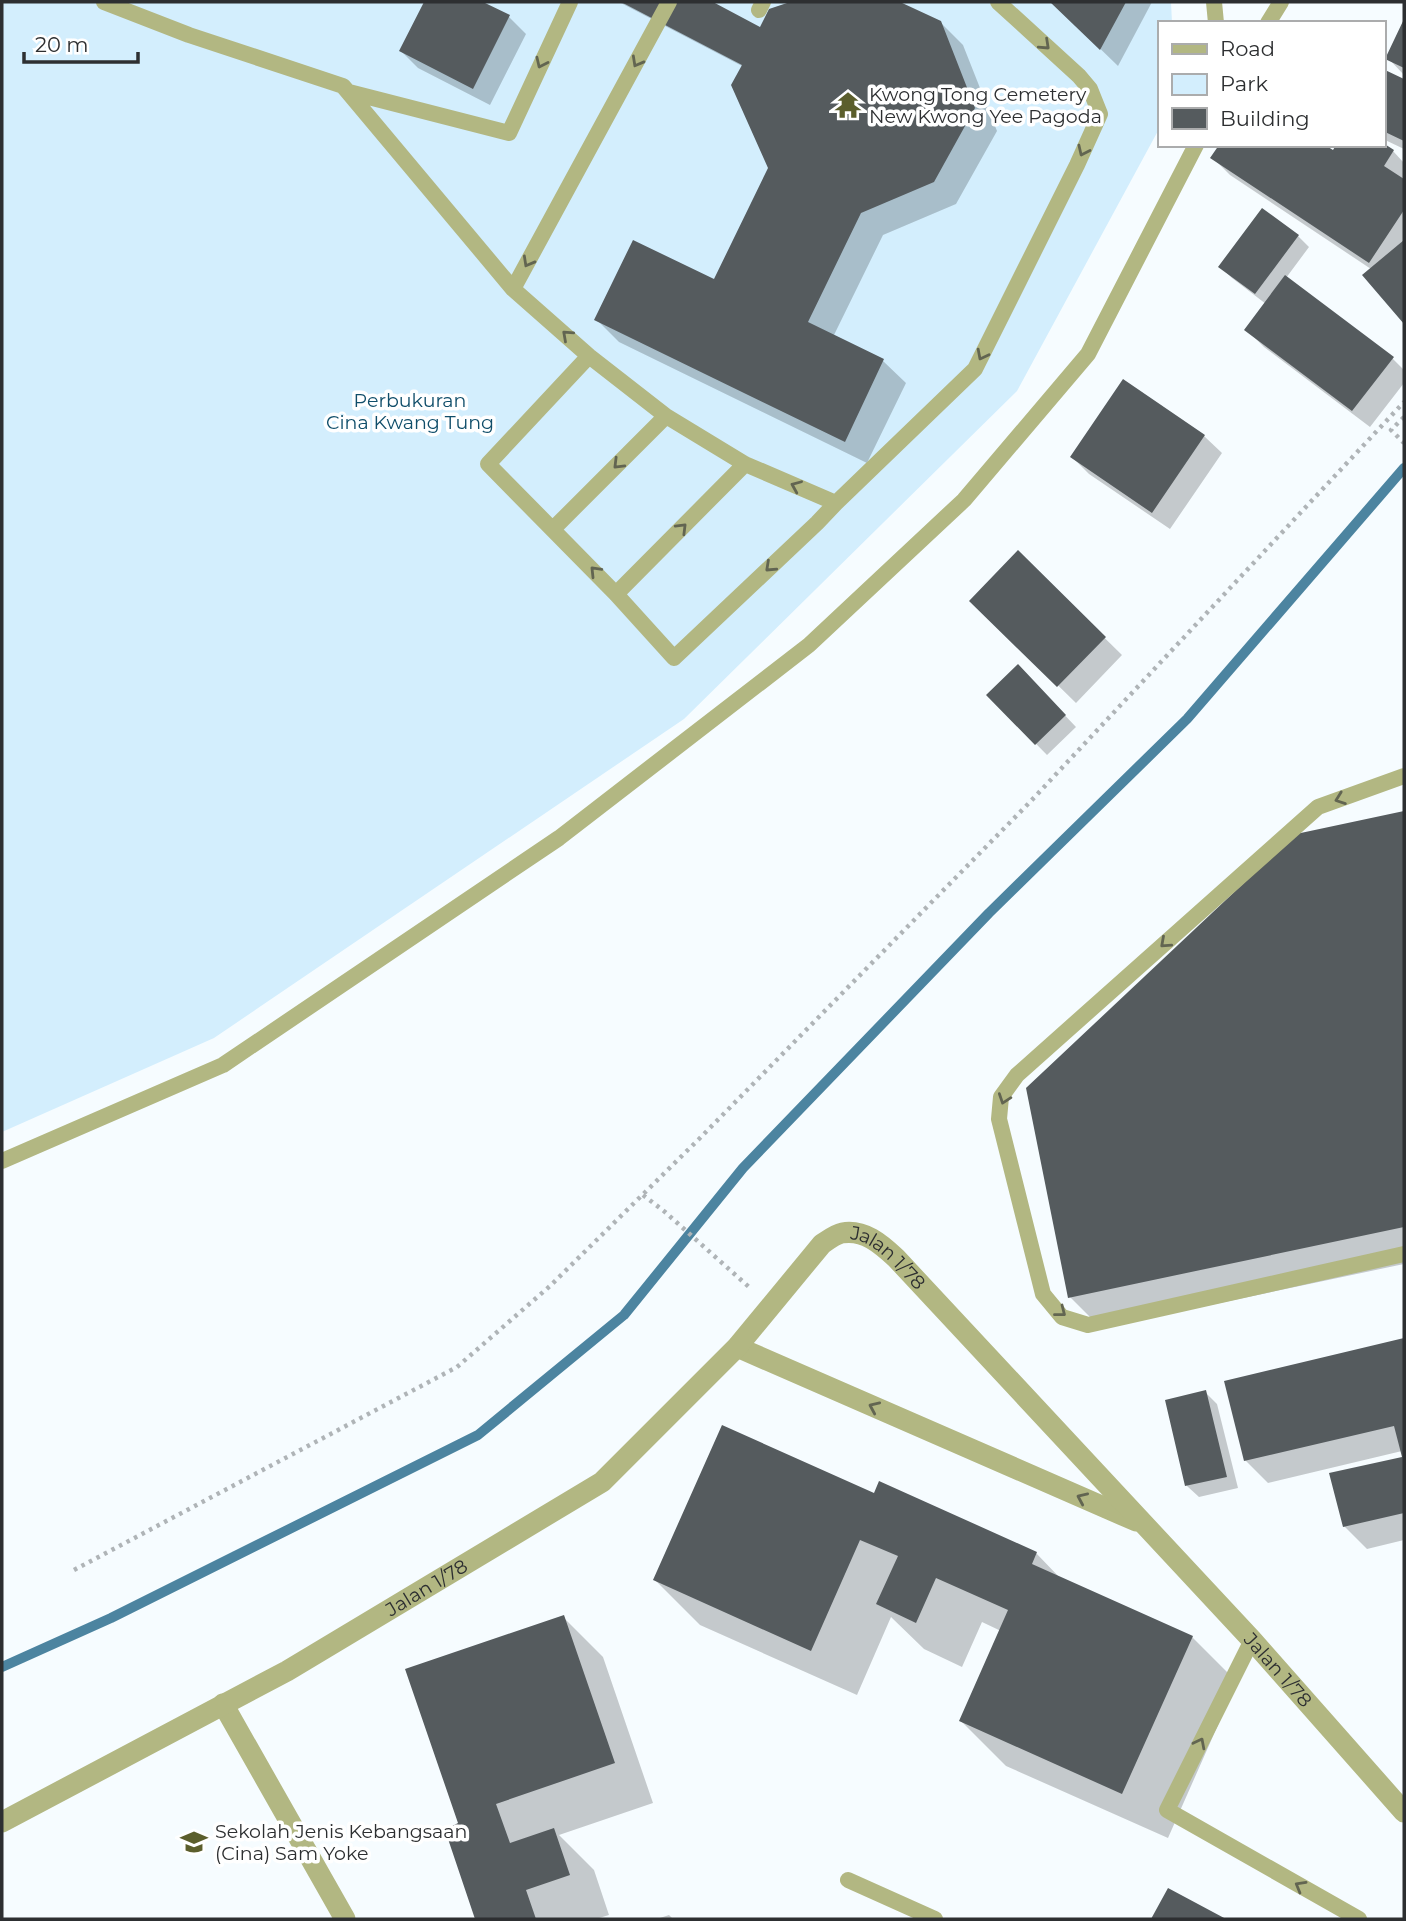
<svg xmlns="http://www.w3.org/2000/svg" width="1406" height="1921" viewBox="0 0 1406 1921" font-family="Montserrat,sans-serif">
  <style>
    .green { fill: #d3eefd }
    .shadow { fill: #0003 }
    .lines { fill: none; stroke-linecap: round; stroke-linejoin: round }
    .stream { stroke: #4c84a0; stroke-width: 10 }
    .building { fill: #555b5e }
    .path { stroke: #afb4b7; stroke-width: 4.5; stroke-dasharray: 3.5 5; stroke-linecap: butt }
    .lane { stroke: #b2b782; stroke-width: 16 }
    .street { stroke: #b2b782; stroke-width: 21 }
    .oneway { stroke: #626551 }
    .labels { text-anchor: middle; stroke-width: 7; stroke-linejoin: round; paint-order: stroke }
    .poi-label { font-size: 19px; fill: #2d2f31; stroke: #fff; text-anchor: start }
    .park-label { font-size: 19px; fill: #104e6a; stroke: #fff }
    .street-label { font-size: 19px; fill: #2d2f31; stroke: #fff }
  </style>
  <rect width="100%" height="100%" fill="#f6fcff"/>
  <path class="green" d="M2 2H1171L1172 23H1159V129L1017 391 684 719 214 1038 2 1132Z"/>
  <path class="shadow" d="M426 2H480L509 17 526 34 490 105 418 68 401 51Z
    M619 2H709L761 29 770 10 796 2H896L940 22 963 45 997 131 956 204 883 235 834 335V337L883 361 906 383 867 463 619 342 596 319 714 282 770 168 742 66Z
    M1052 2H1152L1118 66Z
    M1404 23V75L1388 58Z
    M1383 71 1404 81V149L1383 139Z
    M1393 151 1404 163V178L1402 180 1404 182V321L1365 275 1371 269 1230 175 1213 158Z
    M1298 236 1309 247 1286 278 1392 358 1404 370V383L1370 427 1264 347 1247 330 1266 304 1232 278 1221 267Z
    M1123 381 1204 436 1222 453 1170 529 1089 474 1072 457Z
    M1018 553 1122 655 1076 703 972 601Z
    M1018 666 1076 727 1047 755 988 695Z
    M1404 813V1264L1101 1328 1070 1297 1297 836Z
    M1404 1340V1540L1367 1549 1344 1526 1332 1475 1404 1458 1402 1451 1268 1483 1245 1460 1226 1382Z
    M1205 1392 1217 1404 1238 1488 1199 1497 1187 1486Z
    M875 1495 1036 1553 1061 1579 1192 1637 1237 1682 1168 1838 1006 1766 961 1721 1001 1631 982 1622 962 1667 924 1649 891 1617 857 1695 700 1625 655 1580Z
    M563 1617 603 1657 653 1803 559 1835 594 1870 609 1915 596 1919H477L447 1831 460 1824Z
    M669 1915 673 1919H657Z"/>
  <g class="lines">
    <path class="stream" d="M2 1667 111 1618 478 1435 624 1315 743 1168 989 913 1187 719 1404 468"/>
  </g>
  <path class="building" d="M424 2H483L510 15 473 89 399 51Z
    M621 2H713L760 27 769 9 790 2H900L941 21 975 108 934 182 861 213 808 322 884 359 845 442 594 320 633 240 714 279 768 168 731 85 742 65Z
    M1050 2H1126L1100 50Z
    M1404 19V68L1385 59Z
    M1383 69 1404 79V141L1383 131Z
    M1383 143 1394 150 1384 166 1404 179V210L1369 263 1210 158 1219 145H1325L1333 150 1336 145H1383Z
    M1262 208 1299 235 1255 294 1218 267Z
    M1404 240V324L1362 275Z
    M1285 275 1394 357 1352 411 1244 330Z
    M1123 379 1205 435 1152 513 1070 457Z
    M1018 550 1106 637 1057 687 969 601Z
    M1018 664 1066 715 1035 745 986 695Z
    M1404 811V1227L1068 1298 1026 1088 1296 834Z
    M1404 1338V1513L1343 1527 1329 1473 1402 1457 1394 1426 1244 1461 1224 1381Z
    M1206 1390 1227 1477 1185 1486 1165 1400Z
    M722 1425 874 1493 879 1481 1037 1552 1032 1564 1193 1636 1122 1794 959 1721 1008 1610 936 1578 916 1623 876 1604 898 1556 860 1540 811 1651 653 1580Z
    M564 1615 615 1763 496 1804 510 1843 554 1828 570 1875 526 1890 536 1919H475L445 1830 458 1823 405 1669Z
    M1168 1888 1226 1919H1151Z"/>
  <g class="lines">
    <path class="path" d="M1404 417 1391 430 1404 443
      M643 1195 665 1212 749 1287
      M74 1570 457 1367 550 1286 699 1139 1030 802 1404 402"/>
    <path class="lane" d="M104 2 189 35 343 86 513 289 589 356 666 416 745 464 836 503 975 369 1077 165 1100 114 1090 89 1079 76 998 2
      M1214 2 1216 23
      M759 10 763 2
      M1268 23 1281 2
      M349 92 509 133 570 2
      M513 289 669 2
      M589 356 488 464 616 594 674 658 817 523 836 503
      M553 529 666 416
      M616 594 745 464
      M1404 776 1318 807 1017 1075 1001 1097 999 1119 1043 1294 1062 1317 1088 1325 1404 1254
      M2 1161 223 1065 559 838 809 645 964 500 1088 354 1196 145
      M1252 1640 1167 1810 1359 1919
      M848 1880 935 1919"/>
    <g class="street">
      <path d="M737 1347 1136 1521"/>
      <path d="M223 1704 345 1919"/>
      <path id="s1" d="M2 1822 287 1671 602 1482 737 1347 822 1244C828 1240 836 1234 842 1233 864 1229 881 1244 896 1258L1252 1640 1404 1812"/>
    </g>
  </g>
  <defs><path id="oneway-chevron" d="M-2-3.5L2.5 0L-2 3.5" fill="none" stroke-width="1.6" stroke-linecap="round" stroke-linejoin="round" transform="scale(1.75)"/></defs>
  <g class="oneway">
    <use href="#oneway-chevron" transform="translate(1045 45) rotate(43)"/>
    <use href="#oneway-chevron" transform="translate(637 62) rotate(119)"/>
    <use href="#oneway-chevron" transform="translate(541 63) rotate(115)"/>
    <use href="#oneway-chevron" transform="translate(1083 151) rotate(115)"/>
    <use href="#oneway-chevron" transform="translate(528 262) rotate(119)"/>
    <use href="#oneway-chevron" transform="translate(567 335) rotate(-138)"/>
    <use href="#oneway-chevron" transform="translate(982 355) rotate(117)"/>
    <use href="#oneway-chevron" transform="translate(618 464) rotate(135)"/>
    <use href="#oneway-chevron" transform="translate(796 486) rotate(-157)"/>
    <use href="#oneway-chevron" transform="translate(682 528) rotate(-45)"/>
    <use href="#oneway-chevron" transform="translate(770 567) rotate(137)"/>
    <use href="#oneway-chevron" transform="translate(595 571) rotate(-134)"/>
    <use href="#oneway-chevron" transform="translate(1340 799) rotate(160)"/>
    <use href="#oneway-chevron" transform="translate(1165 943) rotate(138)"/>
    <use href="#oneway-chevron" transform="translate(1004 1099) rotate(109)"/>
    <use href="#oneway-chevron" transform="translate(1061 1312) rotate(38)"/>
    <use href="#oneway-chevron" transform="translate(874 1407) rotate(-156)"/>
    <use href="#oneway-chevron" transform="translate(1082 1498) rotate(-156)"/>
    <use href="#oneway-chevron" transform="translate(1200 1743) rotate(-63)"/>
    <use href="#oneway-chevron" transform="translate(1300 1886) rotate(-150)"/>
  </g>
  <defs>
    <symbol id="temple-bare" viewBox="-9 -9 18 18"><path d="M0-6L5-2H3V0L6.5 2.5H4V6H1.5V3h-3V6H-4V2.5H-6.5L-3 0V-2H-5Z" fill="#5b5e2c" stroke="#fff" stroke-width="2.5" paint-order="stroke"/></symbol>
    <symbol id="school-bare" viewBox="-9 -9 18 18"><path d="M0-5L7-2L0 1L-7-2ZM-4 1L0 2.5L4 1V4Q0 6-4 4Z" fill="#5b5e2c" stroke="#fff" stroke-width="2.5" paint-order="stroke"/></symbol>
  </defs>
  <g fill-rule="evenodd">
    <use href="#temple-bare" x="829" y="86" width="38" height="38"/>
    <use href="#school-bare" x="175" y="1823" width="38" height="38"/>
  </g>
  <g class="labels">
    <g class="poi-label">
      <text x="869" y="101">Kwong Tong Cemetery<tspan x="869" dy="22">New Kwong Yee Pagoda</tspan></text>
      <text x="215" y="1838">Sekolah Jenis Kebangsaan<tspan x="215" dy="22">(Cina) Sam Yoke</tspan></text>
    </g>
    <g class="park-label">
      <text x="410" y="407">Perbukuran<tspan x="410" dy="22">Cina Kwang Tung</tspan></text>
    </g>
    <g class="street-label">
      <text dy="7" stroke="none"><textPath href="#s1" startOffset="1092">Jalan 1/78</textPath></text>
      <text dy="7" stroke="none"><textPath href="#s1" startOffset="485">Jalan 1/78</textPath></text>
      <text dy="7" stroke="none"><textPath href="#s1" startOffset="1661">Jalan 1/78</textPath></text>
    </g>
  </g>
  <rect width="1406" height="1921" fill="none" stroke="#2d2f31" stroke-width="7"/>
  <rect x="1158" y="21" width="228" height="126" fill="#ffffff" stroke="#abacad" stroke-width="2"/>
  <rect x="1172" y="44" width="35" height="10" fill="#b2b782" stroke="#abacad" stroke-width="2"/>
  <text x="1220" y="56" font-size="21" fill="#2d2f31">Road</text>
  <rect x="1172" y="74" width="35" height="21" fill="#d3eefd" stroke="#abacad" stroke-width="2"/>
  <text x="1220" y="91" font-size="21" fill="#2d2f31">Park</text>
  <rect x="1172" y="108" width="35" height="21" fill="#555b5e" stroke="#abacad" stroke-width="2"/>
  <text x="1220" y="126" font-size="21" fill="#2d2f31">Building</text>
  <path d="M24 52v10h114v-10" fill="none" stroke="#2d2f31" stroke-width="3.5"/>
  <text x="35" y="52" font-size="21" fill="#2d2f31" stroke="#ffffff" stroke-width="5" paint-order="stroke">20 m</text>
</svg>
